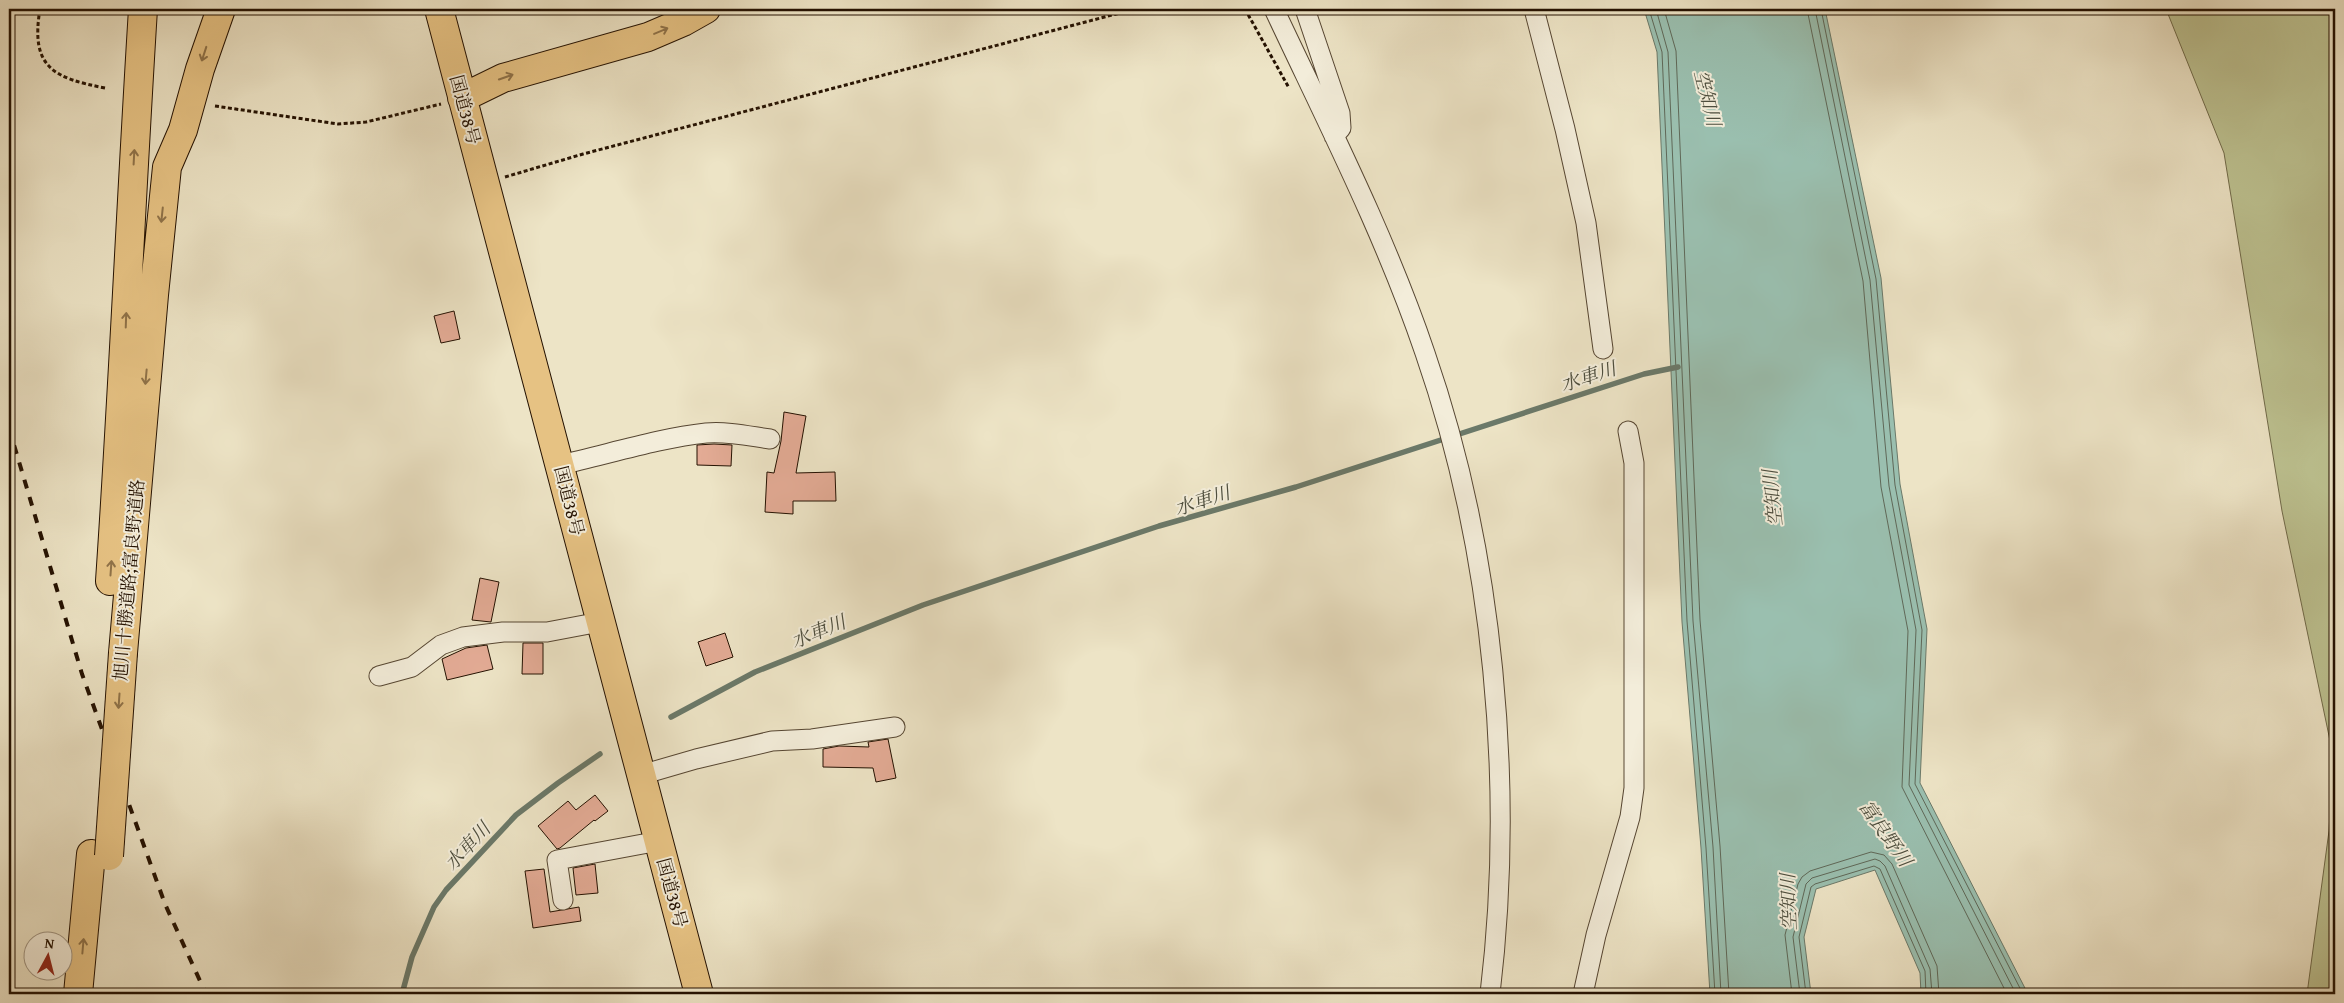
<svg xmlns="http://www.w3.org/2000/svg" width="2344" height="1003" viewBox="0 0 2344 1003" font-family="'Gentium Book Plus','Noto Serif JP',serif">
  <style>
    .green { fill: #bdc291; stroke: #706a49 }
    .water { fill: #9abfaf; stroke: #6b7969 }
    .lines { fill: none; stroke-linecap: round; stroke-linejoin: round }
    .shore { stroke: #5f6858; stroke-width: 1 }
    .stream { stroke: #6b7969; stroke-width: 5.5 }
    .building { fill: #e3ab95; stroke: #241101 }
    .minor-casing { stroke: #564632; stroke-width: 21 }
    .highway-casing { stroke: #241101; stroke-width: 30 }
    .path { stroke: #241101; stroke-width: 3; stroke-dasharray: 4 2.5; stroke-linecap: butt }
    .minor { stroke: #f3edda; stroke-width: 19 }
    .highway { stroke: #e6c283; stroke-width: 28 }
    .rail { stroke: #241101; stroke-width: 4; stroke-dasharray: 9 9; stroke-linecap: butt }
    .highway-bridge-casing { stroke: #241101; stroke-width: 30; stroke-linecap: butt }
    .highway-bridge { stroke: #e6c283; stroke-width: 28 }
    .oneway { stroke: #8f7248 }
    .labels { text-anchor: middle; stroke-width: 4; stroke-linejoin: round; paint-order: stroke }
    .street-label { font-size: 18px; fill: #241101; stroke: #f3edda }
    .water-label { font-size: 19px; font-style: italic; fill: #4d4e3e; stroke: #f3edda }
  </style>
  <rect width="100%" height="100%" fill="#ede4c6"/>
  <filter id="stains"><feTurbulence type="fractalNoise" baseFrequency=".004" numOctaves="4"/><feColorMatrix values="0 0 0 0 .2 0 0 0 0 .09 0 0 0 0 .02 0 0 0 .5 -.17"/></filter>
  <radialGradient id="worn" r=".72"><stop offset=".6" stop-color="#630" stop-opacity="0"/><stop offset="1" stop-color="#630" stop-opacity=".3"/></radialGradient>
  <path class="green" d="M2166 9H2335V994H2307L2329 831 2333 755 2282 511 2224 153Z"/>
  <path class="water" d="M1644 9H1825L1881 278 1900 484 1927 629 1920 783 2028 994H1921L1920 973 1875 870 1816 889 1804 937 1811 994H1710L1701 848 1682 622 1657 52Z"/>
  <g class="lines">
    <path class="shore" d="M1649 9 1662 52 1687 621 1706 848 1715 994
      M1656 9 1668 52 1693 621 1713 847 1721 994
      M1664 9 1676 51 1700 620 1720 846 1729 994
      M1807 9 1863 281 1881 487 1908 631 1902 787 2007 994
      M1815 9 1870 280 1889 486 1916 630 1909 785 2016 994
      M1821 9 1876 279 1895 485 1922 630 1915 784 2023 994
      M1792 994 1785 935 1798 884 1802 877 1810 871 1871 852 1884 855 1892 864 1937 966 1939 994
      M1800 994 1793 937 1806 884 1812 878 1875 859 1880 861 1885 866 1930 969 1932 994
      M1806 994 1799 937 1811 887 1815 884 1874 866 1880 869 1925 971 1926 994"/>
    <path class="stream" d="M671 717 755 672 923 605 1159 526 1296 487 1644 374 1678 367
      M402 994 412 957 434 907 446 890 516 815 558 783 600 754"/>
  </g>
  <path class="building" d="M454 311 460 339 441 343 434 316Z
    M784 412 806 416 796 473 835 472 836 501H793V514L765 512 767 472 774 473 781 441Z
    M714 444 732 445 731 466 697 465V445Z
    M480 578 499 582 491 622 472 620Z
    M725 633 733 657 706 666 698 642Z
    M523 643H543V674H522Z
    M487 645 493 669 447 680 442 659 466 648Z
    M888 739 896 778 876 782 873 768 823 767V749L839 746 869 747 868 742Z
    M595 795 608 811 595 821 594 820 560 848 557 849 538 826 568 801 576 810Z
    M595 864 598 893 576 895 573 868Z
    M544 869 550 912 579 907 581 921 533 928 525 871Z"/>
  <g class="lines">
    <defs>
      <path id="minor" d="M1274 9C1327 122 1385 235 1425 353 1494 552 1515 786 1490 994
        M1305 9 1340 113 1341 128 1334 136
        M1534 9 1565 129 1586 223 1603 349
        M560 465C606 455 659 438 706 433 727 431 749 436 770 439
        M379 676 412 667 441 645 463 637 503 632H547L600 622
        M641 775 696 759 772 741 812 739 895 727
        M563 900 557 860 659 841
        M1583 994 1596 935 1630 817 1634 788V463L1628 431"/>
      <path id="highway" d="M439 9 699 994
        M462 98 503 78 648 37 683 22 706 9
        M110 581C123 391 131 200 143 9
        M123 653 154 295 167 167 183 130 200 69 221 9
        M78 994 91 854"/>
    </defs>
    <use href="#minor" class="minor-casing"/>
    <use href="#highway" class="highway-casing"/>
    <path class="path" d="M40 9C30 68 54 78 105 88
      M1245 9 1289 88
      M215 106 338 124 366 122 441 104
      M505 177 583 154 1135 9"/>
    <use href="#minor" class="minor"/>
    <use href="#highway" class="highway"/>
    <path class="rail" d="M9 428 82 674 165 904 206 994"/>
    <defs>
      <path id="highway-bridge" d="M109 856 123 653"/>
    </defs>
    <use href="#highway-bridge" class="highway-bridge-casing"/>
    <use href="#highway-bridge" class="highway-bridge"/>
  </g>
  <defs><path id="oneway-shaft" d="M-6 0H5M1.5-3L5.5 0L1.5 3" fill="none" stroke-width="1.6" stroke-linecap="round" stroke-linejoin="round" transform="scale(1.25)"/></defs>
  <g class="oneway">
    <use href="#oneway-shaft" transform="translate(661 31) rotate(-23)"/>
    <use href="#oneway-shaft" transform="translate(204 54) rotate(108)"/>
    <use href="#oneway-shaft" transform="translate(506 77) rotate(-19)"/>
    <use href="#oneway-shaft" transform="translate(134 157) rotate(-87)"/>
    <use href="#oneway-shaft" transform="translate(162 215) rotate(96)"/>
    <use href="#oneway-shaft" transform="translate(126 320) rotate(-88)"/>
    <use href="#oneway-shaft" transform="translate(146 377) rotate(95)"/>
    <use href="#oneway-shaft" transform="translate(111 568) rotate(-86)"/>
    <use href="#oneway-shaft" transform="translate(119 701) rotate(94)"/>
    <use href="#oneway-shaft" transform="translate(83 946) rotate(-85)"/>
  </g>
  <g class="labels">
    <g class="street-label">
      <text transform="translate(465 110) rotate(75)" y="6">国道38号</text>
      <text transform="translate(569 501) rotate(76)" y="6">国道38号</text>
      <text transform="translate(129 580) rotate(-85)" y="6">旭川十勝道路;富良野道路</text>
      <text transform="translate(672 893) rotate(75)" y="6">国道38号</text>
    </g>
    <g class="water-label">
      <text transform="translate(1708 98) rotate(76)" y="7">空知川</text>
      <text transform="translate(1588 376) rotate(-18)" y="7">水車川</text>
      <text transform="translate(1772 498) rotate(-96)" y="7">空知川</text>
      <text transform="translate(1202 500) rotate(-18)" y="7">水車川</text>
      <text transform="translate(818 631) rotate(-22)" y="7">水車川</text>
      <text transform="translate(1886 833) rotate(55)" y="7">富良野川</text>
      <text transform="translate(467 846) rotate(-47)" y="7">水車川</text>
      <text transform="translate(1788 902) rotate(-92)" y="7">空知川</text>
    </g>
  </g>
  <rect width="2344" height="1003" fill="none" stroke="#ede4c6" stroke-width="30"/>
  <rect x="10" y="10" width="2324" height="983" fill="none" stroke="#241101" stroke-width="2.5"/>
  <rect x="15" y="15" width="2314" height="973" fill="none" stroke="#241101"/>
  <g transform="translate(48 956) rotate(7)"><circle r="24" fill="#f3edda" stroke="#a09583"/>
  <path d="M0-4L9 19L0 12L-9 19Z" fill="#8f2418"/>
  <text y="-8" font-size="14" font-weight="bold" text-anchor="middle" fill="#241101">N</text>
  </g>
  <rect width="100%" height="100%" filter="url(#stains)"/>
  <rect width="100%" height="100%" fill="url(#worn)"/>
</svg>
